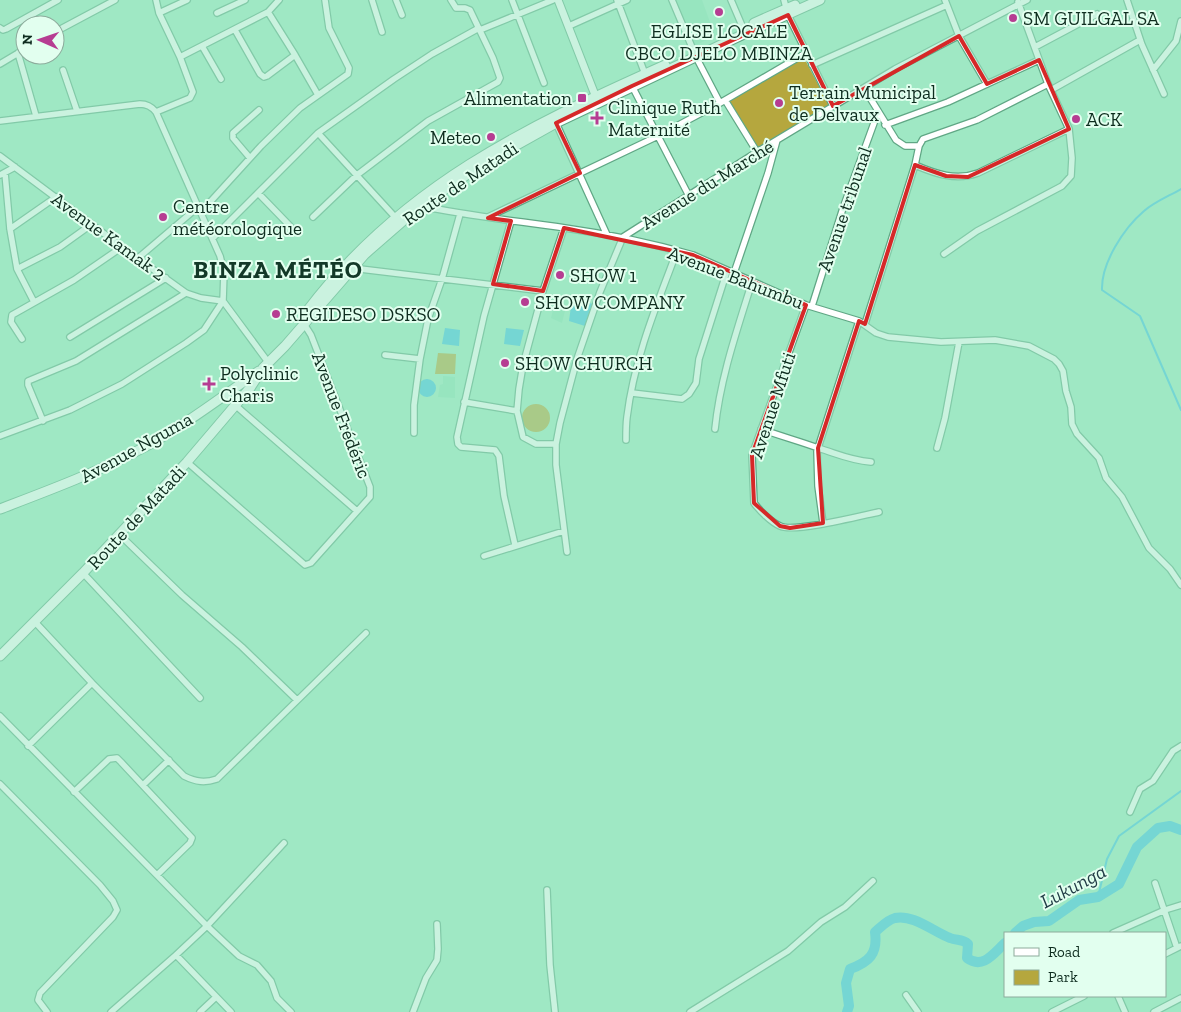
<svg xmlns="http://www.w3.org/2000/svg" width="1181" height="1012" viewBox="0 0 1181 1012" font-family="'Zilla Slab',serif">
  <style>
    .built { fill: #8fe2b9 }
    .green { fill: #b5a73e }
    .water { fill: #43c0e5 }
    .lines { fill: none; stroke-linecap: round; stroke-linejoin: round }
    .stream { stroke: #43c0e5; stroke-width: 2 }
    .river { stroke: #43c0e5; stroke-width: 10 }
    .minor-casing { stroke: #60a785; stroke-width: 8 }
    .tertiary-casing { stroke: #60a785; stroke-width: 9 }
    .primary-casing { stroke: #60a785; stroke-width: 11 }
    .minor { stroke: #fff; stroke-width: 5.5 }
    .tertiary { stroke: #fff; stroke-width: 7 }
    .primary { stroke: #fff; stroke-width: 9 }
    .marked { fill: none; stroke: #d62828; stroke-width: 4; stroke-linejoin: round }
    .poi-dot { fill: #b63d92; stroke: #e2ffef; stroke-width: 2 }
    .labels { text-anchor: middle; stroke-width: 4; stroke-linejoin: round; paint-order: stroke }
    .poi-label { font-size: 19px; fill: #0e2d1f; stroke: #e2ffef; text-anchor: start }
    .street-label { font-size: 19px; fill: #0e2d1f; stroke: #e2ffef }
    .water-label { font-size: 20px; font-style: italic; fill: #223d46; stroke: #e2ffef }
    .district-label { font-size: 24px; font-weight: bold; letter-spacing: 1px; fill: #133928; stroke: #e2ffef }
  </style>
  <rect width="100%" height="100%" fill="#9fe8c4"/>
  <path class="built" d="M675 0H702L715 36 694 46Z
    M555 308 565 311 562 323 551 318 553 310 554 311Z
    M443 376 455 377V398L438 397 440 385 443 384Z"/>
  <path class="green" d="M803 56 829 105 758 148 729 101Z
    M438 353 456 354 455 374H435Z
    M522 418a14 14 0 1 1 28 0a14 14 0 1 1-28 0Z"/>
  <path class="water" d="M572 299 593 304 585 326 569 321Z
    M445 328 460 330 459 346 442 344Z
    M506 328 524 330 520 346 504 344Z
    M418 388a9 9 0 1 1 18 0a9 9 0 1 1-18 0Z"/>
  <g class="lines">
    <path class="stream" d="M1181 189C1169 196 1154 202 1144 211 1124 228 1101 263 1102 290L1140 316 1181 410
      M1098 897 1107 859 1119 836 1181 791"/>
    <path class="river" d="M1015 933 1023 926 1034 922 1049 921 1079 900 1098 897 1119 884 1137 847 1158 828 1170 826 1181 830
      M847 1012 849 1006 846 983 850 969C869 962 878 954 875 932 881 927 887 920 895 918 913 914 934 932 950 938 957 941 962 938 968 944L967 958C983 970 994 953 1005 943"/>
    <defs>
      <path id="minor" d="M156 0 159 13 180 57 193 92 190 98 156 112
        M372 0 382 32
        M396 0 402 15
        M512 0 544 83
        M617 0 645 74
        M672 0 694 52
        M731 0 743 28
        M784 0 788 15 833 106
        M945 0 959 36 987 84
        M1127 0 1142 45 1164 94
        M159 13 187 0
        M217 13 245 0
        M569 26 627 0
        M0 28 3 30 6 29 58 0
        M235 30 260 74 264 77 267 76 295 55 268 12
        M480 30 553 0
        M55 32 115 0
        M202 46 221 79
        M1035 47 1097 14
        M18 53 36 116
        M295 55 318 95
        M180 57 268 12 279 0
        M696 57 720 103
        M0 64 25 49
        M812 65 947 5
        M63 70 77 111
        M1153 70 1176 41 1181 21
        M632 86 689 196
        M864 88 896 140 905 146H919L915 165C936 174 956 181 978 173L1069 129
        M1051 90 1140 40
        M725 100 757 152
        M0 121 140 104C148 104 152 107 156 112L220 256 224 272 223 301 268 362
        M556 123 607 235
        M885 125 948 102 1039 60
        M318 133 395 217
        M919 146 923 139 977 120 1048 84
        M0 156 122 247 186 293 201 298 223 301 204 330 186 343 122 384 70 410 0 436
        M250 158 233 138V133L259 110
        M5 173 10 229 17 269 34 302
        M0 175 15 167
        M259 194 290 226
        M421 206C469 216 517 221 565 228 608 234 651 243 693 255L806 305 859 321 876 333 888 337 941 342 995 340 1029 346 1054 359 1059 364 1063 371 1066 391 1071 407 1072 424 1077 434 1099 458 1106 478 1122 497 1149 548 1170 569 1181 585
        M201 212 261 146 300 108 348 74 349 68 329 28 325 0
        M313 217 357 175 428 121 498 82 500 78 493 58 470 10 465 8H456L451 0
        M488 217 658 136 720 103 806 53
        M511 221 484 316 457 437 458 444 461 447 495 450 499 456 504 496 515 545
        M10 229 56 197
        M213 238 318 133 394 79 432 54 479 28
        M944 254 977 231 1062 186 1071 176 1072 158 1069 129 1048 84 1018 2
        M138 258 198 207
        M352 268 543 291
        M17 269 60 247 92 224
        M734 273 768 173 777 140
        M806 305 752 455 754 503C760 511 771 522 780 526 794 533 860 516 879 512
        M812 306 843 208 878 112
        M865 324 915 165
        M70 337 166 278
        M22 339 11 322 12 315 74 280 122 247
        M385 355 420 359
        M632 393 682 399 689 394 696 383 699 359 727 271
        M464 402 517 411
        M235 405 357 511
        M43 421 28 385V381L76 361 186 293
        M715 429C720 379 737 330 752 282
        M761 429C780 436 799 441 818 448 838 454 849 460 871 462
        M414 433V405L420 359 428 319 442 279 460 214
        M626 440C626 432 626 424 627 417 634 359 657 304 677 251
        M556 444H536L523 437 517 411 519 389 523 365 543 291 564 228
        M937 448 945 418 959 342
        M187 462 305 565 311 563 370 497V487L311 335 304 324
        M823 523 818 486 817 451 859 321
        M120 535 182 595 242 647 297 700
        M567 552 556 465V444L560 423 577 359 600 292 623 237 757 152 895 69 1027 0
        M484 556 564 531
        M83 573 200 698
        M35 622 92 683 184 776C196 782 205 783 217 779L366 633
        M0 716 207 926 239 956 257 965 271 981 277 998 291 1012
        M28 746 92 683
        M0 784 100 885 113 901 117 910 113 917 40 993 38 1000 47 1012
        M143 785 169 760
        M74 792 109 759 117 758 121 762 192 838 190 843 157 875
        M1130 812 1140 789 1153 781 1173 751 1181 746
        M1155 883 1177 948
        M547 890 550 965 555 1012
        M1113 933 1165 910 1181 905
        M1165 954 1181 946
        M176 955 231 1012
        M906 995 918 1012
        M1118 996 1125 1012
        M111 1012 176 955 207 926 284 843
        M200 1012 216 997
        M413 1012 426 978 437 960 438 949 437 924
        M690 1012 788 951 821 922 845 907 873 881
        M1052 1012 1084 996
        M1154 1012 1181 998"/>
      <path id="tertiary" d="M558 0 597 100"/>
      <path id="primary" d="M754 23 795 5
        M307 311C402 186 526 127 665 65
        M0 509C47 491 93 474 137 451 180 429 219 399 259 371
        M0 656 83 573 187 462 250 388 263 368 285 346 365 254 420 206 483 164 556 123 744 34 820 0"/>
    </defs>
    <use href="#minor" class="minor-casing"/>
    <use href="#tertiary" class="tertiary-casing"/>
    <use href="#primary" class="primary-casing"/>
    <use href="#minor" class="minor"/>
    <use href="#tertiary" class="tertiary"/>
    <use href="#primary" class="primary"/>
  </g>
  <path d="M0 0H1181V1012H0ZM788 15 833 106 959 36 987 84 1039 60 1069 129 968 177 946 176 915 165 865 324 859 321 818 448 823 523 790 528 780 526 754 503 752 455 806 305 693 255 564 228 543 291 493 284 511 221 488 218 580 173 556 123 632 86Z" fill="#9fe8c4" fill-opacity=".55" fill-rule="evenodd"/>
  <path class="marked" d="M788 15 833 106 959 36 987 84 1039 60 1069 129 968 177 946 176 915 165 865 324 859 321 818 448 823 523 790 528 780 526 754 503 752 455 806 305 693 255 564 228 543 291 493 284 511 221 488 218 580 173 556 123 632 86Z"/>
  <g class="poi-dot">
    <circle cx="719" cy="12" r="5"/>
    <circle cx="1013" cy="18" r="5"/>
    <rect x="577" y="93" width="10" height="10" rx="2.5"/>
    <circle cx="779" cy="103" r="5"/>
    <path d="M594.5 110.5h5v5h5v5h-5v5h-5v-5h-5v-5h5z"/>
    <circle cx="1076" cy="119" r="5"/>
    <circle cx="491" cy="137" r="5"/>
    <circle cx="163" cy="217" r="5"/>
    <circle cx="560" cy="275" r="5"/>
    <circle cx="525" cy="302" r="5"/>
    <circle cx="276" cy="314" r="5"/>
    <circle cx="505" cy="363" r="5"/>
    <path d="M206.5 376.5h5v5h5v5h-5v5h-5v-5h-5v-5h5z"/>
  </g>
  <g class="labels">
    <g class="poi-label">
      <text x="1023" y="25">SM GUILGAL SA</text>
      <text x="719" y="38" text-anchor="middle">EGLISE LOCALE<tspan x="719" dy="22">CBCO DJELO MBINZA</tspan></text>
      <text x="789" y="99">Terrain Municipal<tspan x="789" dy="22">de Delvaux</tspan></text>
      <text x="572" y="105" text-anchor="end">Alimentation</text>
      <text x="608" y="114">Clinique Ruth<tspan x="608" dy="22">Maternité</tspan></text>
      <text x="1086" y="126">ACK</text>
      <text x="481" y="144" text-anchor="end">Meteo</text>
      <text x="173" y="213">Centre<tspan x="173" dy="22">météorologique</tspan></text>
      <text x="570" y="282">SHOW 1</text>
      <text x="535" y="309">SHOW COMPANY</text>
      <text x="286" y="321">REGIDESO DSKSO</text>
      <text x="515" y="370">SHOW CHURCH</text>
      <text x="220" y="380">Polyclinic<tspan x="220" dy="22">Charis</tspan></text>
    </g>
    <g class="street-label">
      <text transform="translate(460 183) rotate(-34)" y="7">Route de Matadi</text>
      <text transform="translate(707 184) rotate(-32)" y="7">Avenue du Marché</text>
      <text transform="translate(844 209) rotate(-71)" y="7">Avenue tribunal</text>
      <text transform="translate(109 236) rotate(36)" y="7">Avenue Kamak 2</text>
      <text transform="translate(736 277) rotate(21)" y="7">Avenue Bahumbu</text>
      <text transform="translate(772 405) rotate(-72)" y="7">Avenue Mfuti</text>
      <text transform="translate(342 415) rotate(69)" y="7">Avenue Frédéric</text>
      <text transform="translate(136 447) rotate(-29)" y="7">Avenue Nguma</text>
      <text transform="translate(136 517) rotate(-47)" y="7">Route de Matadi</text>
    </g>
    <g class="water-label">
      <text transform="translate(1073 886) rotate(-28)" y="7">Lukunga</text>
    </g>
    <g class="district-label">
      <text x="278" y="278">BINZA MÉTÉO</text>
    </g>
  </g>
  <rect x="1004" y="932" width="162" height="65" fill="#e2ffef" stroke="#8dab9c"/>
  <rect x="1014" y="948" width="25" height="8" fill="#ffffff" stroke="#8dab9c"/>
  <text x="1048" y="957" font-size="15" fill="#0e2d1f">Road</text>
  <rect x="1014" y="970" width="25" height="15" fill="#b5a73e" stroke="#8dab9c"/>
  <text x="1048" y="982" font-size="15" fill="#0e2d1f">Park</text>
  <g transform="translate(40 40) rotate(272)"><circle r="24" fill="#e2ffef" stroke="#8dab9c"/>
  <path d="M0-4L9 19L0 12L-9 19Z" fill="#b63d92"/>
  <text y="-8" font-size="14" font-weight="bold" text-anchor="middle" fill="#0e2d1f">N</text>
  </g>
</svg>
